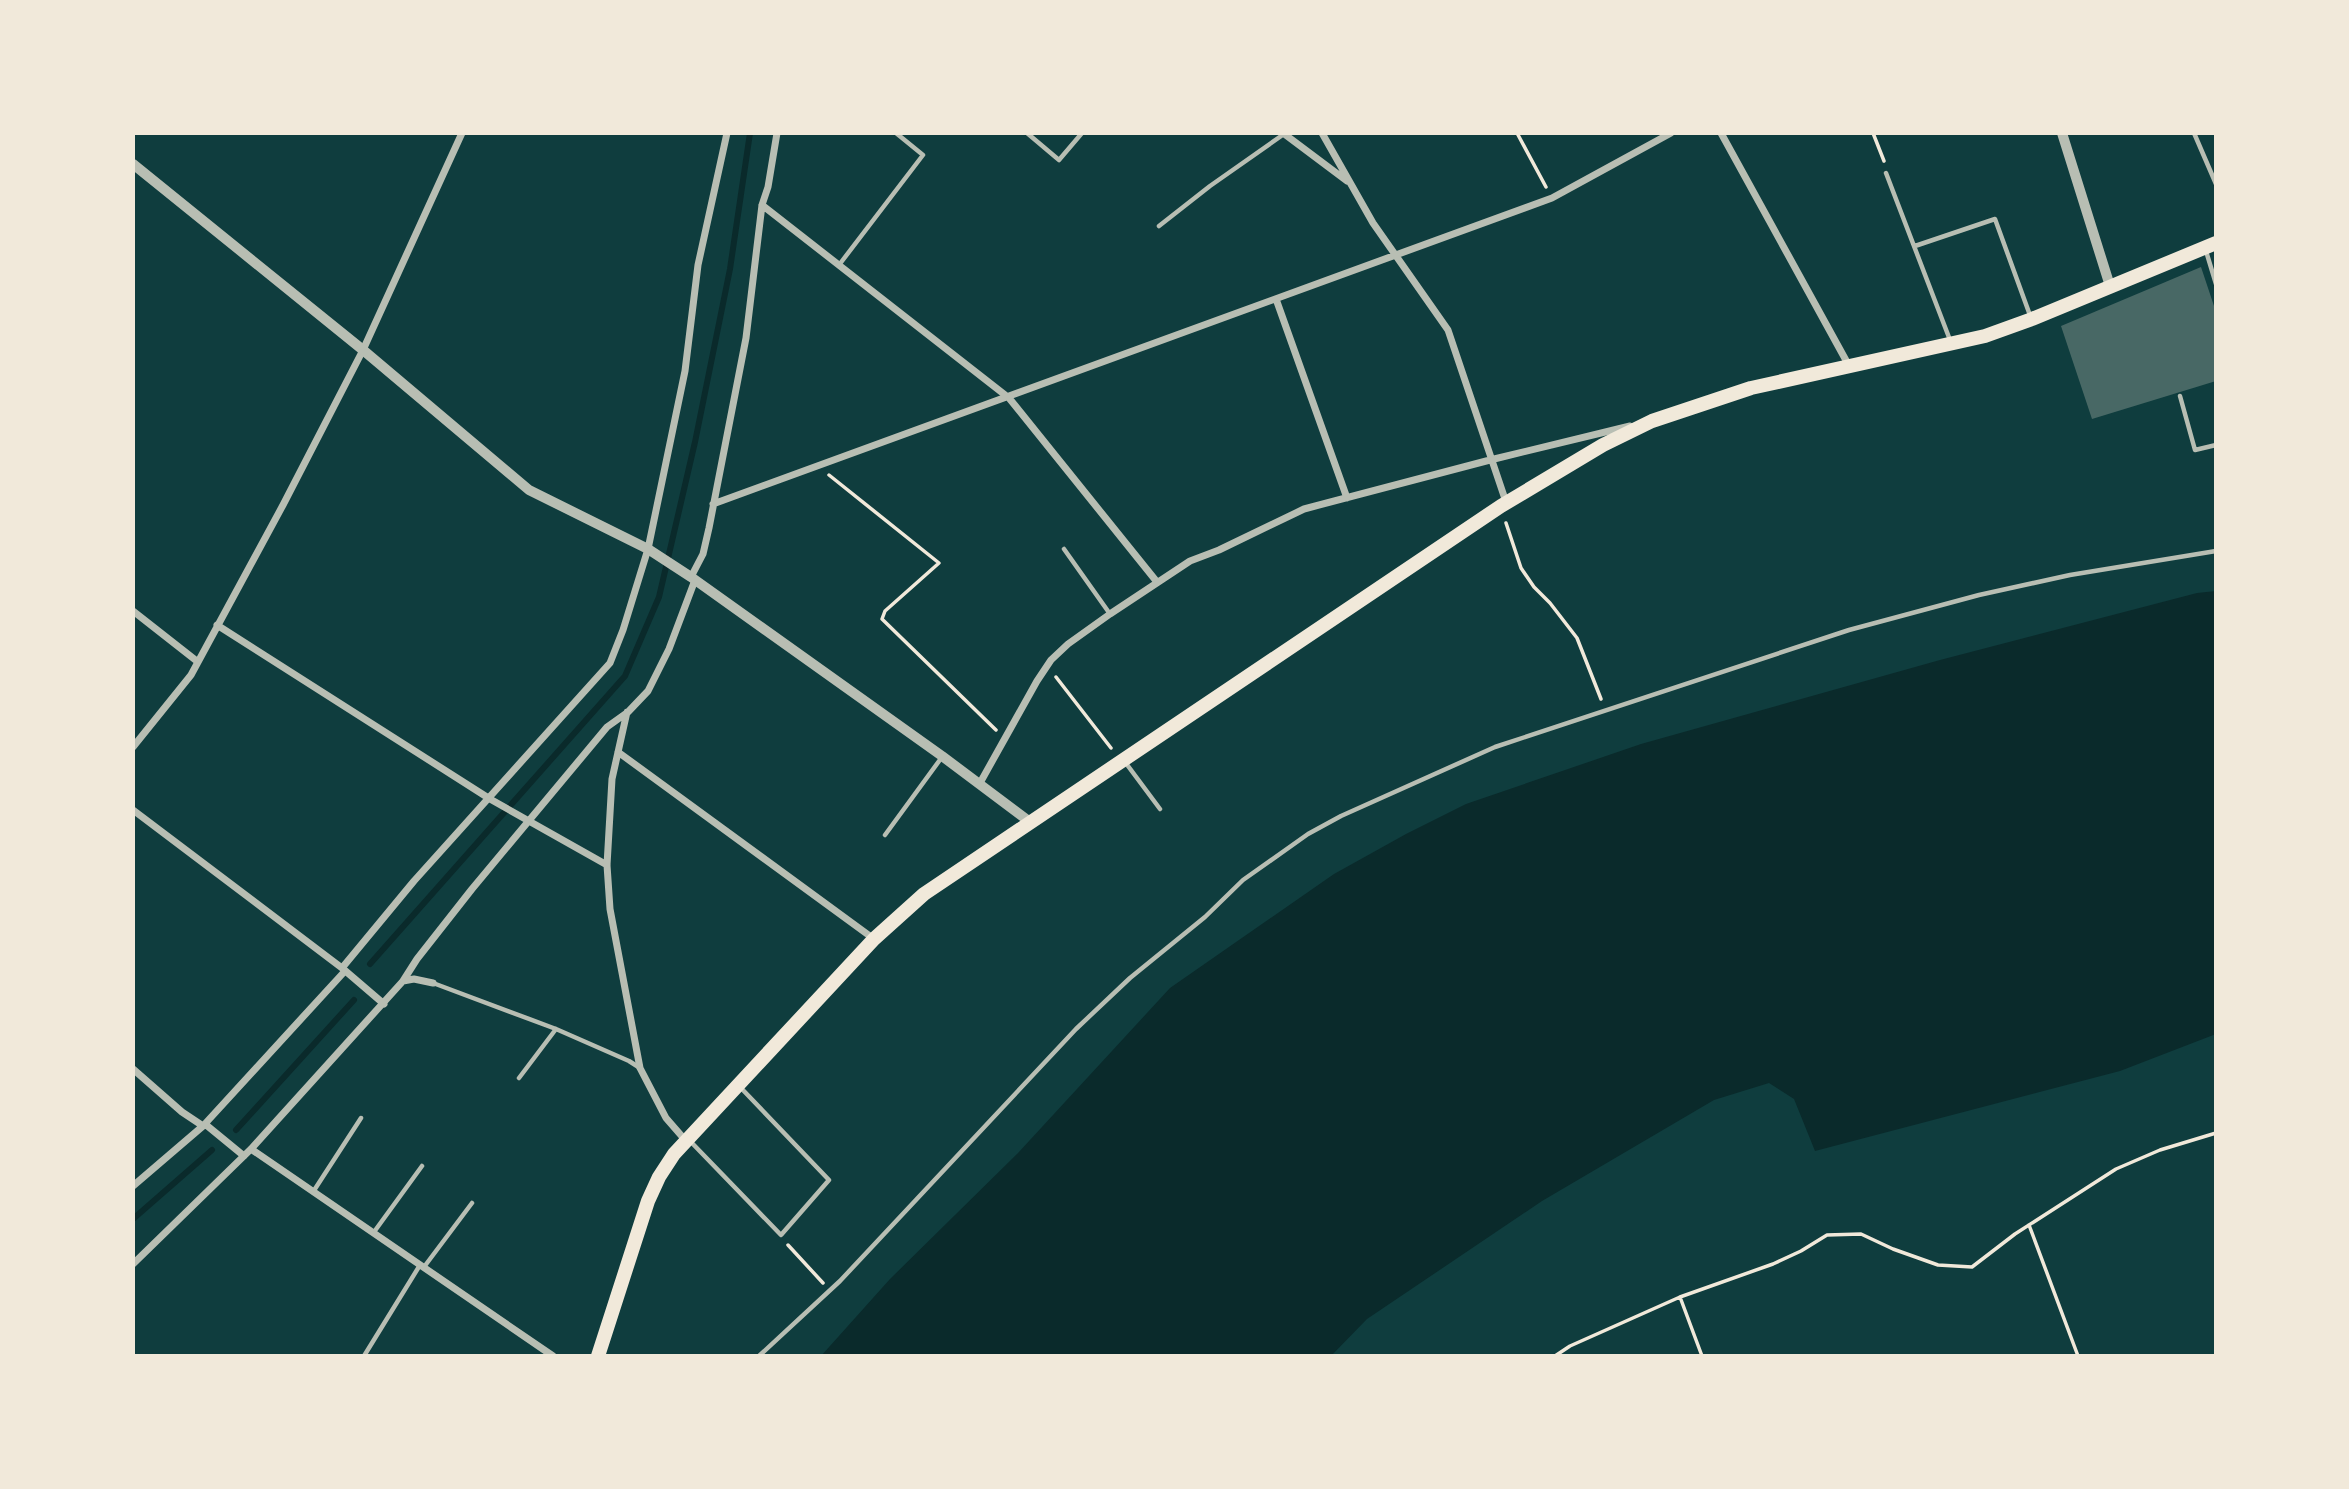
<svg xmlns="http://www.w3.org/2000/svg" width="2349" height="1489" viewBox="0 0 2349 1489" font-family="Mulish,sans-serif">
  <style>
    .water { fill: #0a2a2b }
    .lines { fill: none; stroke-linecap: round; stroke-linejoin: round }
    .stream { stroke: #0a2a2b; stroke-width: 6 }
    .building { fill: #486865 }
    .path { stroke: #f1e9da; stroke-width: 3.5 }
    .service { stroke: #b8beb3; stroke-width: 4.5 }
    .minor { stroke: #b8beb3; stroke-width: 7 }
    .tertiary { stroke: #b8beb3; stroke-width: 10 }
    .primary { stroke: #f1e9da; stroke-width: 14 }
  </style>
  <rect width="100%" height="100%" fill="#0f3d3e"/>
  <path class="water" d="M2216 591V1034L2120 1071 1815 1151 1794 1099 1769 1083 1714 1100 1542 1201 1367 1319 1331 1356H821L890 1279 1018 1153 1170 988 1334 874 1406 834 1466 804 1641 744 1940 660 2197 593Z"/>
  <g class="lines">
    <path class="stream" d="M370 964 625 676 659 597 695 442 730 269 750 133
      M236 1130 354 1000
      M133 1219 212 1150"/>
  </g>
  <path class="building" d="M2201 267 2216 312V381L2092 419 2061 326Z"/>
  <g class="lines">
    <path class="path" d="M1517 133 1546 187
      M1873 133 1884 161
      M829 475 939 563 885 611 882 619 996 730
      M1506 523 1521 568 1534 587 1550 603 1577 638 1601 699
      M1056 677 1111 748
      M2029 1225 2078 1356
      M788 1245 823 1283
      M1680 1297 1702 1356
      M1555 1356 1570 1346 1680 1297 1773 1264 1801 1251 1827 1235 1861 1234 1893 1249 1938 1265 1972 1267 2015 1234 2116 1169 2160 1150 2216 1133"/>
    <path class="service" d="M1027 133 1059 160 1082 133
      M2194 133 2216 184
      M1886 173 1950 340
      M1159 226 1210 186 1284 134
      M1915 246 1995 219 2031 318
      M2206 251 2216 284
      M839 265 923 155 896 133
      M2180 396 2195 450 2216 445
      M1064 549 1110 614
      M1125 762 1160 809
      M885 835 942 757
      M433 983 556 1029 629 1061 640 1068
      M519 1078 556 1029
      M691 1142 781 1235 829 1180 741 1088
      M313 1192 361 1118
      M374 1232 422 1166
      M424 1267 472 1203
      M364 1356 420 1265
      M759 1356 840 1281 1076 1029 1130 978 1205 917 1243 880 1308 834 1341 816 1495 747 1849 630 1979 595 2070 575 2216 551"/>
    <path class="minor" d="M1283 133 1347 181
      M1322 133 1373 223 1448 330 1506 502
      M1721 133 1848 364
      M762 205 1009 398 1157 582
      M1276 299 1347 498
      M713 504 1552 198 1671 133
      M691 577 703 554 709 528 746 338 762 205 768 187 777 133
      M133 611 198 662
      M217 625 490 799 607 865
      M627 712 612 779 607 865 610 909 640 1068 666 1118 686 1141
      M133 747 191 675 283 505 363 350 462 133
      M618 752 874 939
      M980 783 1037 681 1051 660 1068 644 1110 614 1190 561 1219 550 1304 509 1490 460 1630 426
      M133 810 342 968 384 1004
      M342 968 414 881 610 663 623 630 648 549 685 371 698 265 727 133
      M403 981 417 959 472 889 607 727 628 712 648 691 669 649 695 580
      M133 1069 182 1112 203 1126
      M205 1124 244 1156
      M251 1149 553 1356
      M133 1186 203 1126 345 971
      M133 1264 251 1149 403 981 414 979 433 983"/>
    <path class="tertiary" d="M2062 133 2110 286
      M133 164 363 350 529 490 648 549 691 577 942 756 1030 822"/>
    <path class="primary" d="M598 1356 648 1201 659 1177 674 1154 874 939 924 894 1501 506 1603 445 1652 421 1751 388 1985 336 2032 319 2216 243"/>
  </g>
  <rect width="2349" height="1489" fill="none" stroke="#f1e9da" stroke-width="270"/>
</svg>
